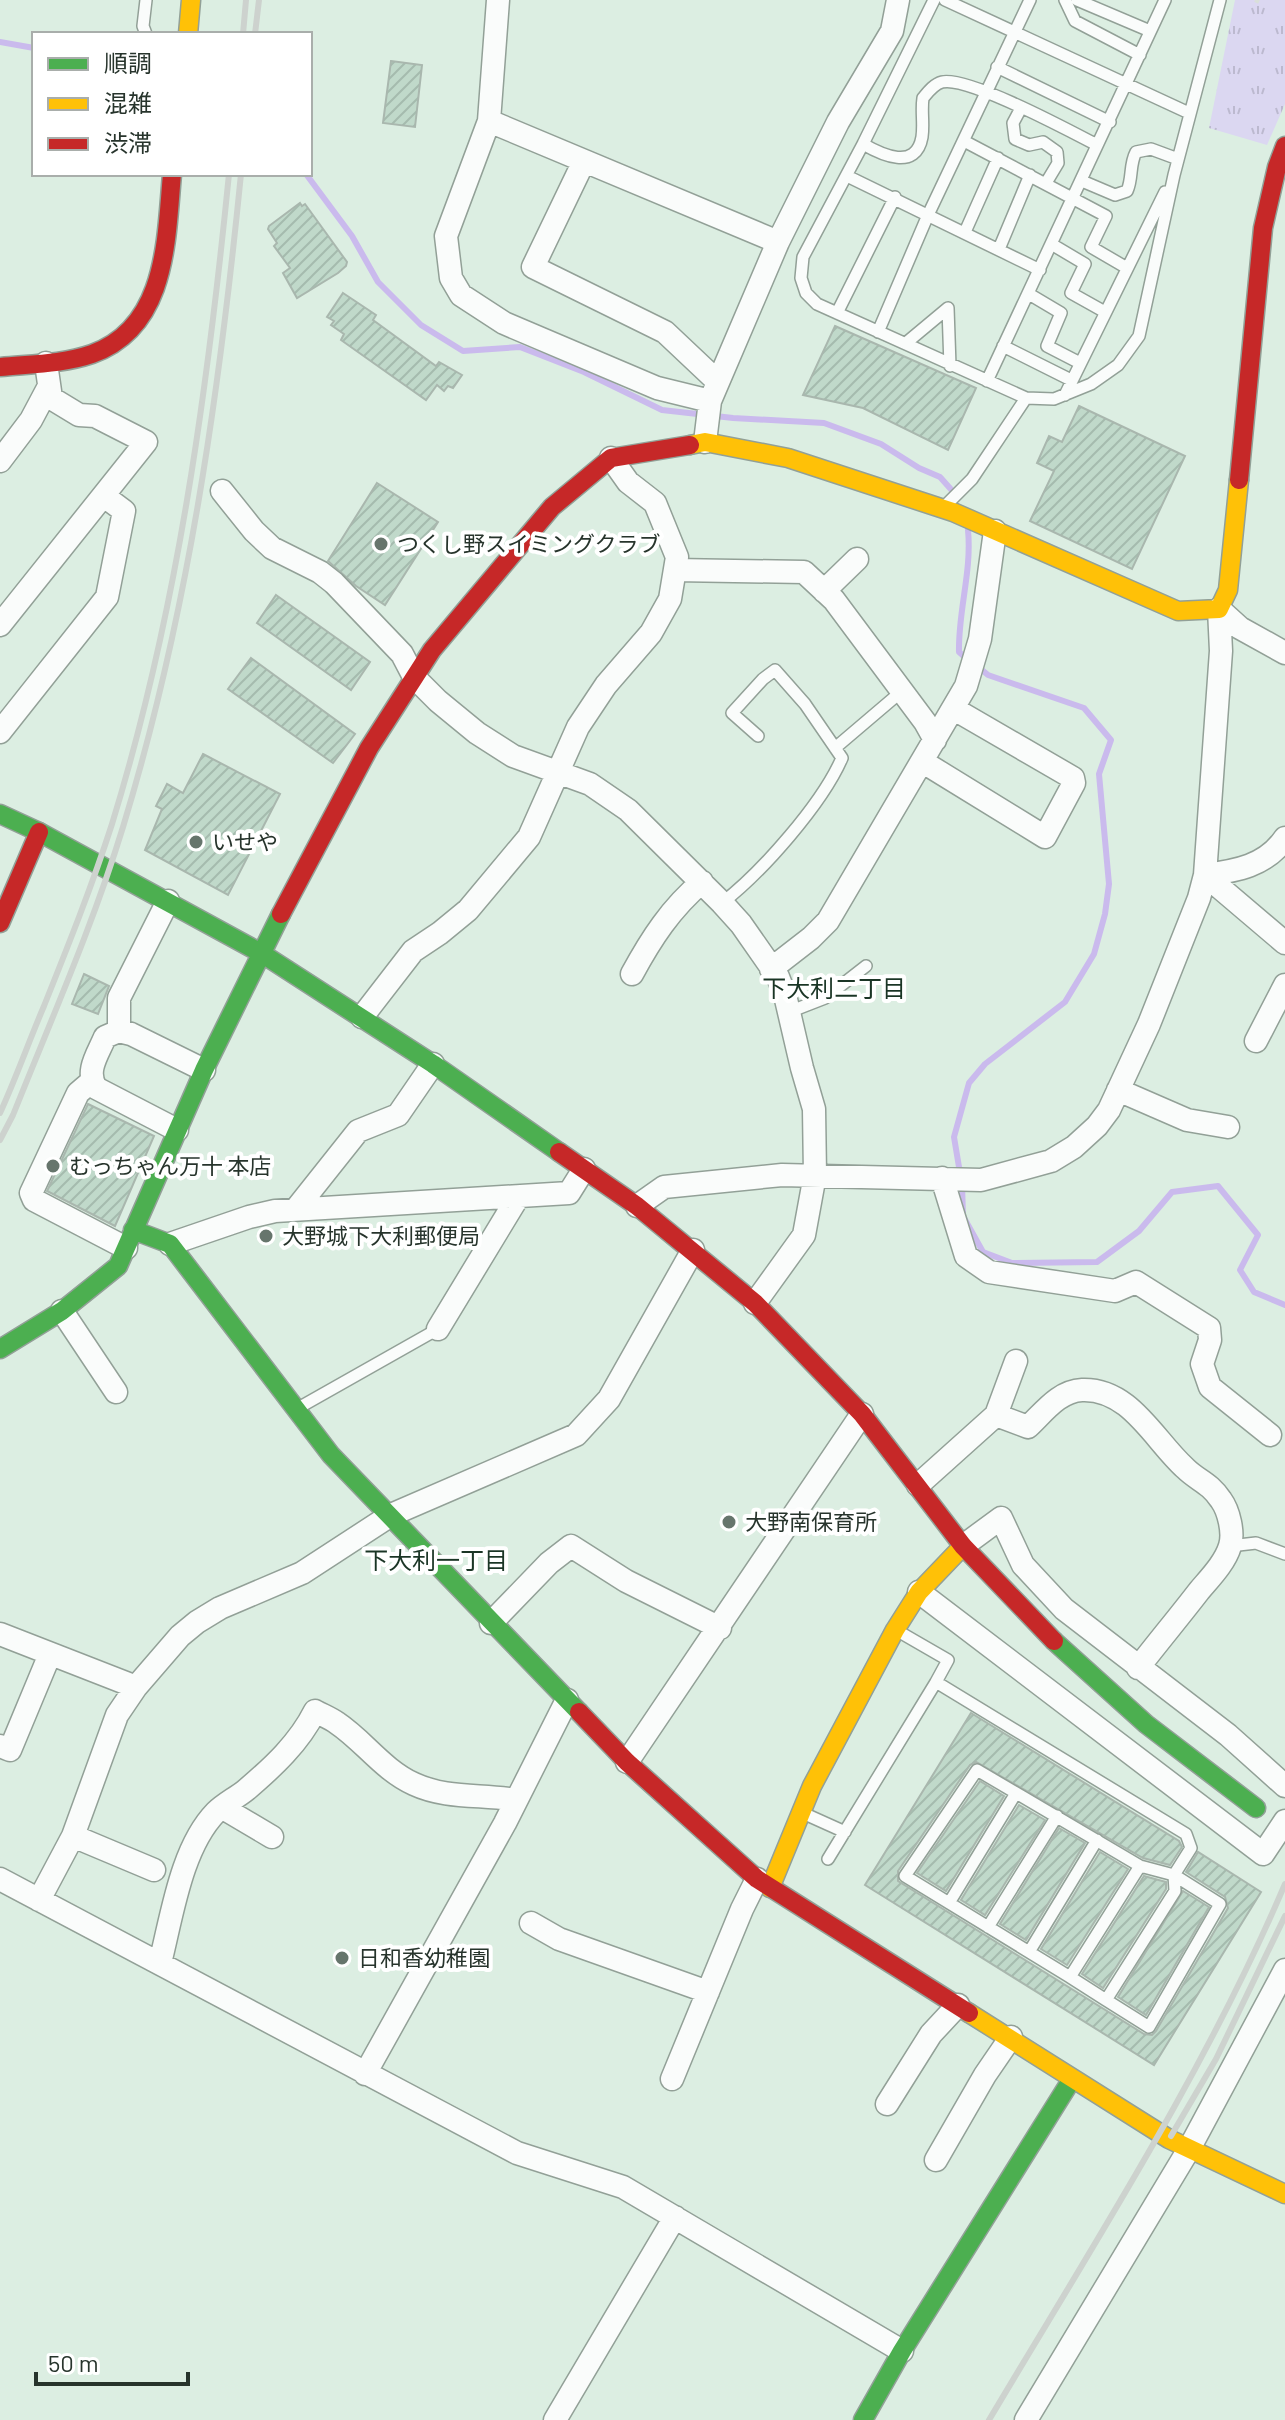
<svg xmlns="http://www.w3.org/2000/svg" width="1285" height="2420" viewBox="0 0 1285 2420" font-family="Barlow,'Noto Sans JP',sans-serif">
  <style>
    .grass { fill: url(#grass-tufts) }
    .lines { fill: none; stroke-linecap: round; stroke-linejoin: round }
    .stream { stroke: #cabaed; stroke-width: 6 }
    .building { fill: url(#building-hatch); stroke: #a9b7ae; stroke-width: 2 }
    .lane-casing { stroke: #92a097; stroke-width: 14 }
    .street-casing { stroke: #92a097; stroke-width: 25 }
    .fast-casing { stroke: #92a097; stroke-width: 21 }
    .slow-casing { stroke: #92a097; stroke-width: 21 }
    .jam-casing { stroke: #92a097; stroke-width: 21 }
    .path { stroke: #d9dfda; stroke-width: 4; stroke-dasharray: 6 4; stroke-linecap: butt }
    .lane { stroke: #fafcfb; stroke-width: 11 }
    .street { stroke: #fafcfb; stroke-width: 22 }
    .fast { stroke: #4caf50; stroke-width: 18 }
    .slow { stroke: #ffc107; stroke-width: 18 }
    .jam { stroke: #c62828; stroke-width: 18 }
    .rail { stroke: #cdd2ce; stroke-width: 6 }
    .poi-dot { fill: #66756c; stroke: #fff; stroke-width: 3 }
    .labels { text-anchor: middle; stroke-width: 8; stroke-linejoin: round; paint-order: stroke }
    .poi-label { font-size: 22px; fill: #27342c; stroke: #fff; text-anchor: start }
    .neighbourhood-label { font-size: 24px; fill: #1a3525; stroke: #fff }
  </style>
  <defs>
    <pattern id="grass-tufts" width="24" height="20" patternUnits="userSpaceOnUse" patternTransform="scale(2)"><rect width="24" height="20" fill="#dbd7f1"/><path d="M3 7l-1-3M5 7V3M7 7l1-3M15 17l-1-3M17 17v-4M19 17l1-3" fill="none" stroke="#bcb9cf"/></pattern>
    <pattern id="building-hatch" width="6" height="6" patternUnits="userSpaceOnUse" patternTransform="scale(2)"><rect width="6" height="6" fill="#c0d9ca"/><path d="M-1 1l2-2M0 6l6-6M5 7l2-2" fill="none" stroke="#a5bbae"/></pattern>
  </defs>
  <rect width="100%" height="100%" fill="#dceee2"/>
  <path class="grass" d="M1235 0H1285V104L1267 145 1209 128Z"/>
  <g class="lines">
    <path class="stream" d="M0 42 34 48
      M306 174 352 236 378 282 421 325 463 351 520 347 584 372 662 410 733 418 824 423 881 444 919 468 940 477 956 495
      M967 659 959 652C958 611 972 572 968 530
      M960 1173 954 1137 969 1083 985 1064 1065 1002 1094 954 1105 914 1109 884 1099 774 1111 740 1084 708 988 675 976 665
      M962 1184 963 1216 983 1252 1012 1263 1097 1262 1139 1231 1172 1192 1218 1186 1258 1235 1240 1270 1254 1292 1285 1305"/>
  </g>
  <path class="building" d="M391 61 422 65 415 127 383 123Z
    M300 203 302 206 305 204 347 262 346 266 338 273 297 298 283 273 290 268 274 246 277 243 268 229 269 226Z
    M343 293 376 315 373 320 436 366 439 362 462 375 453 388 448 386 444 391 437 385 426 400 341 340 344 334 331 325 334 321 327 317Z
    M835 326 976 388 948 450 863 408 803 395Z
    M1079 406 1185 456 1132 569 1030 521 1054 471 1037 463 1049 436 1062 442Z
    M377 483 438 522 385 605 356 586 328 561Z
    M276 595 370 662 351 690 257 623Z
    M251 658 355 734 333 763 228 689Z
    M203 754 280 794 228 895 145 850 162 809 156 806 167 784 183 793Z
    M84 974 109 986 98 1014 72 1004Z
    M88 1104 154 1136 115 1226 47 1191Z
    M971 1713 1179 1841 1182 1847 1170 1865 1143 1858 976 1762 970 1765 898 1871V1881L1144 2034 1152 2035 1156 2031 1228 1908 1225 1897 1186 1872 1198 1852 1261 1892 1154 2065 865 1885Z
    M980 1781 1004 1796 946 1891 917 1873Z
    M1019 1805 1045 1820 985 1915 961 1900Z
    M1059 1828 1085 1843 1026 1940 1000 1924Z
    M1100 1852 1128 1869 1067 1965 1041 1949Z
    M1144 1876 1166 1882V1889L1103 1988 1082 1974Z
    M1183 1891 1209 1907 1146 2015 1118 1997Z"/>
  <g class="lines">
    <defs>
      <path id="lane" d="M934 0 863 144 803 257 801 278 806 293 817 304 1026 398 1054 399 1091 384 1118 365 1139 336 1174 175 1220 0
        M945 0 1189 113
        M1065 0 1075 21 1140 55
        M1077 0 1150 31
        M146 34 143 26 146 0
        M997 67 1110 122
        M1021 108 1013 123 1015 139 1029 145 1043 142 1057 152 1058 163 1046 183
        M964 141 1106 216 1091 247 1127 268
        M863 144C882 155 916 171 922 137 924 124 921 111 923 98 928 92 934 84 942 82 968 76 1070 131 1097 145
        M847 176 1040 270
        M1082 181 1115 195 1127 191C1133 178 1129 165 1136 152L1151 149 1178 159
        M965 232 998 158
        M1053 245 1085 264 1071 293 1105 312
        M999 249 1030 175
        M1029 294 1061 313 1047 346 1080 363
        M837 313 895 197
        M878 332 928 215 1030 0
        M906 343 948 308 950 366
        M1003 346 1071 380
        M987 381 1165 0
        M1065 395 1165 192
        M946 505 972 479 1026 398
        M835 748 902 691
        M722 903C762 872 822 804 842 758L805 704 775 670 763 679 732 713 758 736
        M789 1012 825 998 866 966
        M300 1407 438 1329
        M1230 1546 1256 1543 1285 1554
        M896 1630 948 1660 936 1682 1186 1834 1191 1848 1174 1875 1140 1866 1070 1977 905 1876 977 1770 1140 1866
        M805 1814 845 1832
        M828 1859 936 1682
        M949 1903 1016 1793
        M988 1927 1057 1816
        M1029 1952 1097 1840
        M1070 1977 1106 2000 1175 1891 1174 1875
        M1106 2000 1149 2027 1220 1904 1174 1875"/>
      <path id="street" d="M498 0 489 121 778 242
        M489 121 446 236 451 278 461 295 504 323 657 388 710 401
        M584 161 533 267 665 332 718 382
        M705 442 710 401 778 242 838 122 892 31 898 0
        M0 461 31 420 48 388
        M222 491 254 531 272 548 320 572 334 583 402 654 414 677 438 701 477 733 513 756 590 784 628 810 722 903 741 924 778 977 785 995 802 1068 814 1109 815 1175 804 1235 755 1303
        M675 570 804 572 834 600 925 722 935 740
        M824 591 857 559
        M1219 609 1240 628 1285 653
        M0 625 146 442 95 416 79 415 51 398 46 363
        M0 732 107 597 124 511 104 496
        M923 762 1045 837 1074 783 1073 778 954 709
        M1205 875 1285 943
        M1205 875C1236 871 1266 866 1285 838
        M771 969 811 938 828 921 966 686 980 639 995 531
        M632 974C651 939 671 908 702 882
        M362 1017 413 951 440 933 468 910 529 837 578 727 606 685 651 633 670 599 677 557 655 503 628 482 611 458
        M119 1031V998L168 901
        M1256 1041 1285 985
        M92 1081 78 1093 31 1193 34 1200 126 1248
        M1118 1090 1187 1120 1228 1127
        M177 1130 96 1088C85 1071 98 1054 105 1037L119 1031 131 1034 204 1070
        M942 1178 966 1256 989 1272 1115 1291 1136 1282 1209 1328 1210 1340 1202 1364 1210 1387 1270 1435
        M637 1206 664 1187 782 1175 981 1180 1051 1161 1074 1147 1097 1126 1109 1110 1149 1024 1199 898 1205 875 1221 651 1219 609
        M296 1209 358 1131 398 1115 433 1064
        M170 1244 249 1217 275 1211 569 1193 584 1169
        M62 1311 116 1392
        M438 1329 518 1197
        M996 1415 1028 1427C1044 1412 1059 1391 1082 1390 1130 1388 1154 1440 1185 1468 1198 1481 1209 1482 1221 1500 1229 1511 1234 1533 1230 1546 1225 1563 1209 1579 1199 1591 1179 1617 1158 1642 1138 1668
        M918 1485 996 1415 1016 1361
        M963 1546 1001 1518 1023 1565 1064 1609 1228 1735 1285 1786
        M919 1592 1263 1854 1285 1821
        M491 1623 549 1563 571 1546 626 1581 720 1628
        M0 1634 136 1687
        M0 1746 10 1750 50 1654
        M627 1762 862 1414
        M223 1808 272 1837
        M73 1836 154 1870
        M0 1879 517 2153 623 2187 902 2351
        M39 1900 73 1836 117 1715 136 1687 180 1636 197 1622 220 1608 302 1573 391 1515 576 1435 609 1399 693 1250
        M531 1923 559 1939 708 1992
        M160 1963C172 1916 181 1848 216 1812 224 1804 236 1798 246 1790 273 1767 299 1743 315 1711 322 1715 330 1718 337 1723 364 1741 383 1770 414 1784 446 1799 482 1794 516 1800
        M365 2074 505 1823 567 1700
        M672 2079 742 1909 757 1879
        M887 2104 931 2034 958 2005
        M936 2160 985 2075 1011 2037
        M555 2420 675 2217
        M1026 2420 1189 2149 1285 1970"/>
      <path id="fast" d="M0 814 39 832 261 953 433 1064 559 1152
        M133 1230 170 1244 331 1455 579 1712
        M0 1349 62 1311 118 1266 204 1070 281 914
        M1054 1641 1146 1724 1256 1808
        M863 2420 902 2351 1072 2079"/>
      <path id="slow" d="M188 34 191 0
        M690 445 705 442 788 458 953 512 1178 611 1219 609 1228 590 1239 480
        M770 1888 812 1786 895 1630 919 1592 963 1546
        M969 2013 1169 2139 1285 2194"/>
      <path id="jam" d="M0 367C30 364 63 364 92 354 167 327 166 241 172 174
        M1239 480 1263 228 1277 167 1285 146
        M281 914 369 748 432 650 552 507 611 458 690 445
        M0 923 39 832
        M559 1152 637 1206 755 1303 862 1414 963 1546 1054 1641
        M579 1712 627 1762 757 1879 969 2013"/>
    </defs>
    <use href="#lane" class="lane-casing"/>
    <use href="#street" class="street-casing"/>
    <use href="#fast" class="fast-casing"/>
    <use href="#slow" class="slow-casing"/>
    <use href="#jam" class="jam-casing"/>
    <path class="path" d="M1255 0 1259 2"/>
    <use href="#lane" class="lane"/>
    <use href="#street" class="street"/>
    <use href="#fast" class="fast"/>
    <use href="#slow" class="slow"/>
    <use href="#jam" class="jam"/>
    <path class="rail" d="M243 34 246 0
      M255 34 259 0
      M0 1113C16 1078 29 1041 44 1006 68 946 92 886 112 824 177 613 207 394 229 174
      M0 1140 13 1115C51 1020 93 925 123 827 188 614 219 395 241 174
      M1171 2136 1216 2059 1285 1916
      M989 2420C1093 2245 1205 2072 1285 1884"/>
  </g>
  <g class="poi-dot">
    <circle cx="381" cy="544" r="8"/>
    <circle cx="196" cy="842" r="8"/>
    <circle cx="53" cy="1166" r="8"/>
    <circle cx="266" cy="1236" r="8"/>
    <circle cx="729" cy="1522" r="8"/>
    <circle cx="342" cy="1958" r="8"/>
  </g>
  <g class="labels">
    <g class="poi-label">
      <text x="397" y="552">つくし野スイミングクラブ</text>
      <text x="212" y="850">いせや</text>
      <text x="69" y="1174">むっちゃん万十 本店</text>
      <text x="282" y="1244">大野城下大利郵便局</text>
      <text x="745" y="1530">大野南保育所</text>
      <text x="358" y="1966">日和香幼稚園</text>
    </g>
    <g class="neighbourhood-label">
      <text x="834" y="997">下大利二丁目</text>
      <text x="436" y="1569">下大利一丁目</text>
    </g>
  </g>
  <rect x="32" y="32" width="280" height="144" fill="#ffffff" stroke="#a9aeab" stroke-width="2"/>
  <rect x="48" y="58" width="40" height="12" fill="#4caf50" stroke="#a9aeab" stroke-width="2"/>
  <text x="104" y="72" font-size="24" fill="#27342c">順調</text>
  <rect x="48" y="98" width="40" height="12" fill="#ffc107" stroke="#a9aeab" stroke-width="2"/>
  <text x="104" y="112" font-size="24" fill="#27342c">混雑</text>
  <rect x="48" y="138" width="40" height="12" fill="#c62828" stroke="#a9aeab" stroke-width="2"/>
  <text x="104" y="152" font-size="24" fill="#27342c">渋滞</text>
  <path d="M36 2372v12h152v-12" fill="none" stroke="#27342c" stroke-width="4"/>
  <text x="48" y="2372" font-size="24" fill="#27342c" stroke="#ffffff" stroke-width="6" paint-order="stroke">50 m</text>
</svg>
